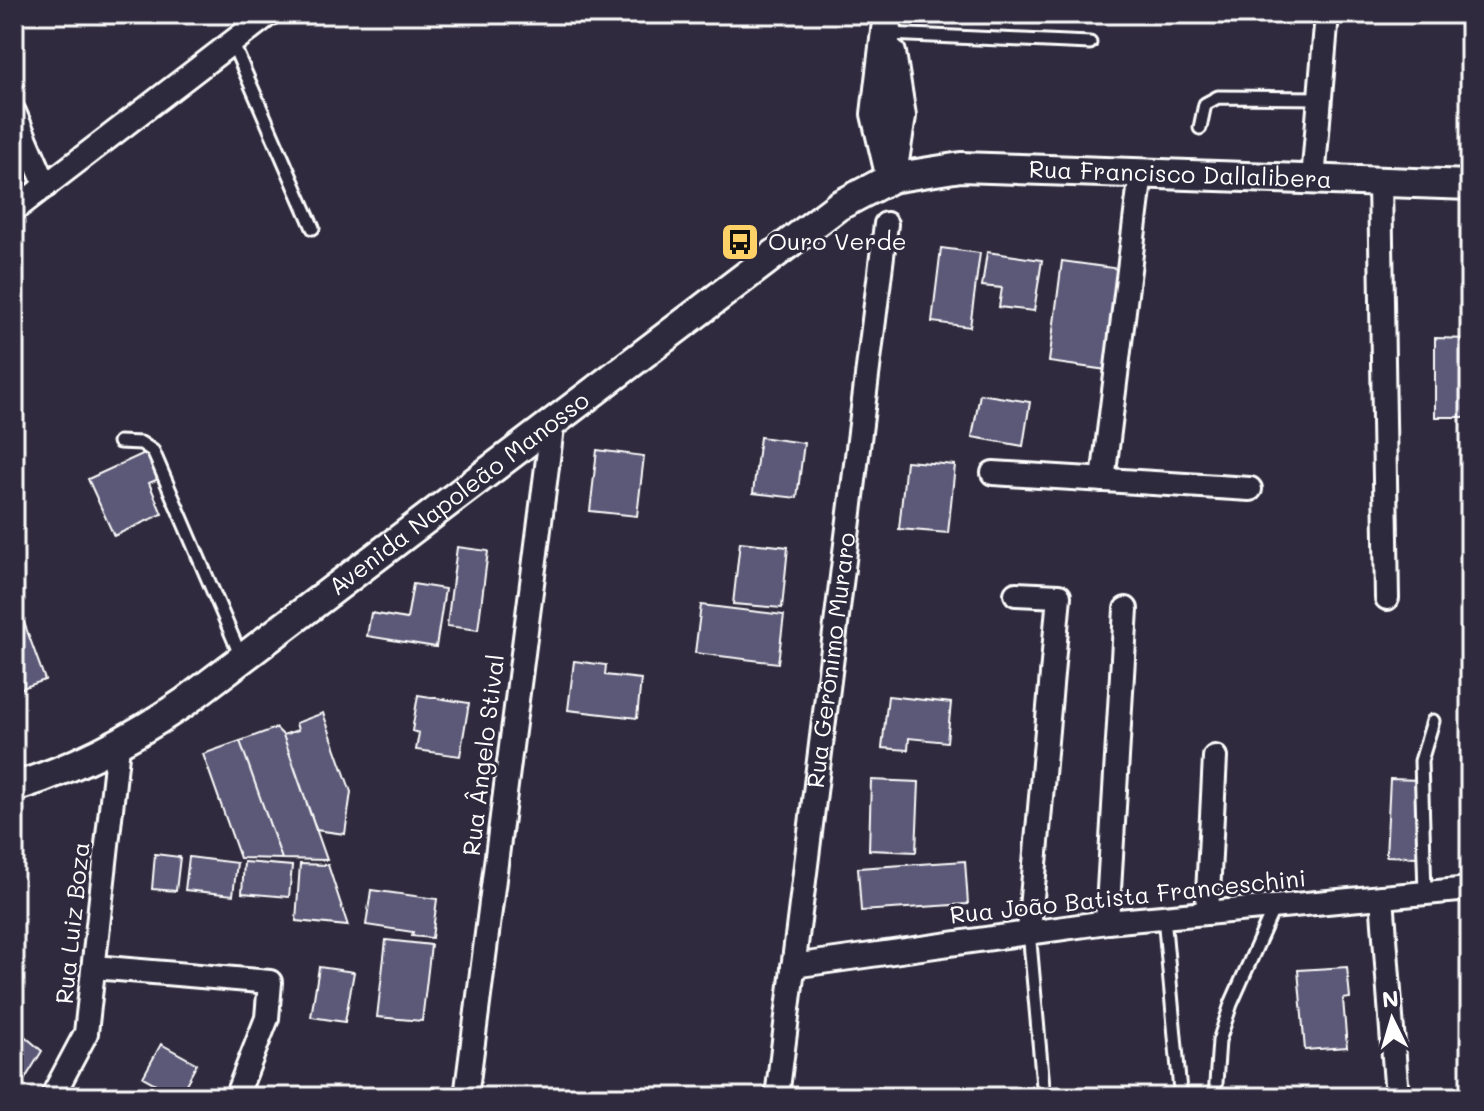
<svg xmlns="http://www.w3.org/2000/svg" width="1484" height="1111" viewBox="0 0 1484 1111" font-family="Mali,sans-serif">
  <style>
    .building { fill: #5b5977; stroke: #fff; stroke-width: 2 }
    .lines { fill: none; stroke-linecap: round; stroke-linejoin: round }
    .service-casing { stroke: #fff; stroke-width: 17 }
    .minor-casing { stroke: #fff; stroke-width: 28 }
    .tertiary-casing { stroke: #fff; stroke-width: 34 }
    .service { stroke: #2f2a3d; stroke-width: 11 }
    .minor { stroke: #2f2a3d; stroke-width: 22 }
    .tertiary { stroke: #2f2a3d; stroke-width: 28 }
    .labels { text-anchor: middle; stroke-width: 6; stroke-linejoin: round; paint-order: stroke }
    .street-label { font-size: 24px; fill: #fff; stroke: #2f2a3d }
    .poi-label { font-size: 24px; fill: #fff; stroke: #2f2a3d; text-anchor: start }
  </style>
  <rect width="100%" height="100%" fill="#2f2a3d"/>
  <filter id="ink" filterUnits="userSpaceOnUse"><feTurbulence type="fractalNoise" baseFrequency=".0125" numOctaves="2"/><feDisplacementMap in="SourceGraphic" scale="16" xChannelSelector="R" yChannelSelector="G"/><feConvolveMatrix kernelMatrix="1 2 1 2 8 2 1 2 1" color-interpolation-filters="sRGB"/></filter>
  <g filter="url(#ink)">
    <path class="building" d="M941 248 980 253 970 327 932 322Z
      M987 252 1042 260 1034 311 999 307 1002 288 982 286Z
      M1062 261 1120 269 1107 370 1049 362Z
      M1435 338 1470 339V417H1435Z
      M980 394 1030 402 1023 446 972 437Z
      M760 437 804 443 797 498 753 493Z
      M597 450 644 456 637 516 590 511Z
      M149 451 161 478 149 483 162 514 114 536 88 479Z
      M906 461 955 465 948 533 899 529Z
      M740 542 788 547 782 608 733 604Z
      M457 547 488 551 478 630 447 626Z
      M413 584 445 589 436 647 367 636 371 613 407 619Z
      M701 605 784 615 778 663 695 653Z
      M18 606 45 680 14 691V608Z
      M574 661 606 665 605 675 641 679 637 718 568 710Z
      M418 695 469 703 460 756 416 750 419 733 412 731Z
      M888 696 951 703 947 742 909 738 908 750 882 748Z
      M323 713 351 792 345 834 316 830 283 735 298 730 296 723Z
      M276 728 283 735 327 860 282 859 240 741Z
      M240 741 282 859 240 858 203 754Z
      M1390 779 1421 780 1418 857 1386 856Z
      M871 780 919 782 916 852 869 850Z
      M155 854 180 857 176 891 152 889Z
      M189 857 237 863 233 895 185 890Z
      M965 861 968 904 861 911 858 868Z
      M244 862 292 866 289 897 242 893Z
      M300 864 328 865 348 926 296 921Z
      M371 890 437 899 432 938 412 936 413 932 366 925Z
      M386 940 431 945 422 1021 377 1017Z
      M319 967 354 972 345 1022 311 1017Z
      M1347 967 1350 998 1343 999 1347 1047 1305 1050 1298 970Z
      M14 1027 42 1051 20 1087 14 1083Z
      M161 1044 197 1064 179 1097 143 1077Z"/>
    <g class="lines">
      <defs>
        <path id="service" d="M888 34 1090 43
          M232 42 313 228
          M1200 128 1205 104 1218 97 1322 98
          M119 442 141 443 153 451 242 659
          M1425 893 1421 761 1433 721
          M1164 916 1180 1091
          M1029 931 1044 1097
          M1215 1097 1219 1041 1231 1004 1274 907"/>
        <g id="minor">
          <path d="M14 112 46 186"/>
          <path d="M1313 180 1327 14"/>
          <path d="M1380 182 1387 598"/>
          <path d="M14 210 269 14"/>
          <path d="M993 473 1250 489"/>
          <path d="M1103 480 1141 173"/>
          <path d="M1016 594 1059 596 1029 931"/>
          <path d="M1382 897 1397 1097"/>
          <path d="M1207 913 1215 757"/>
          <path d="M1107 922 1126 609"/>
          <path d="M793 966 1107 922 1470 889"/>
          <path d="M94 967 270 982 267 1018 236 1097"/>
          <path d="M52 1097 86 1033 118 746"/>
          <path d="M466 1097 553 420"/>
          <path id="s1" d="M777 1097 886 224"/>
        </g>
        <g id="tertiary">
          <path d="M888 14 876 114 891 178"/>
          <path d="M891 53 901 116 892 174"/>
          <path id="s2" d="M14 787C77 768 131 739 185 702L838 206 891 178 961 167 1470 185"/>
        </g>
      </defs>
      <use href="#service" class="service-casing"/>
      <use href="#minor" class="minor-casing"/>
      <use href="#tertiary" class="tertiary-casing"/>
      <use href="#service" class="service"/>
      <use href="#minor" class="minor"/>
      <use href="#tertiary" class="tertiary"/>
    </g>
  </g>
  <defs>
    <symbol id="bus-square" viewBox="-11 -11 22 22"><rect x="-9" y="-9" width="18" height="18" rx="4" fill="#ffd166" stroke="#2f2a3d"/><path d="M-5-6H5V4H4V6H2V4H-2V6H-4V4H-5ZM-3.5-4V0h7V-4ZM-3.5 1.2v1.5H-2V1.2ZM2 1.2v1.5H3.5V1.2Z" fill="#111"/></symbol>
  </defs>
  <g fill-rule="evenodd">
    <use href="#bus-square" x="718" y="220" width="44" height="44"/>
  </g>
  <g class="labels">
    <g class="street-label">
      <text dy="8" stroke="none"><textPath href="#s2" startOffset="1362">Rua Francisco Dallalibera</textPath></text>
      <text dy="8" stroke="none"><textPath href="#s2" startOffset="536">Avenida Napoleão Manosso</textPath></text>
      <text dy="8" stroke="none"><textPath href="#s1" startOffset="440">Rua Gerônimo Muraro</textPath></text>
      <text transform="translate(484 755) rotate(-83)" y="8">Rua Ângelo Stival</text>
      <text transform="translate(1128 897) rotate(-6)" y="8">Rua João Batista Franceschini</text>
      <text transform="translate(73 923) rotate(-84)" y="8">Rua Luiz Boza</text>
    </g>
    <g class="poi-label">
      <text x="768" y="250">Ouro Verde</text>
    </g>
  </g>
  <rect width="1484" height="1111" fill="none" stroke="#2f2a3d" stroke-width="48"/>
  <rect x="24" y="24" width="1436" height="1063" fill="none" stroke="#fff" stroke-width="3" filter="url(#ink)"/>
  <g transform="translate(1392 1019) rotate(355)" stroke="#2f2a3d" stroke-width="6" paint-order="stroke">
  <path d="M0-6L14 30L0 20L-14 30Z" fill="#ffffff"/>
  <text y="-12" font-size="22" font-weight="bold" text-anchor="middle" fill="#ffffff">N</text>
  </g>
</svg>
